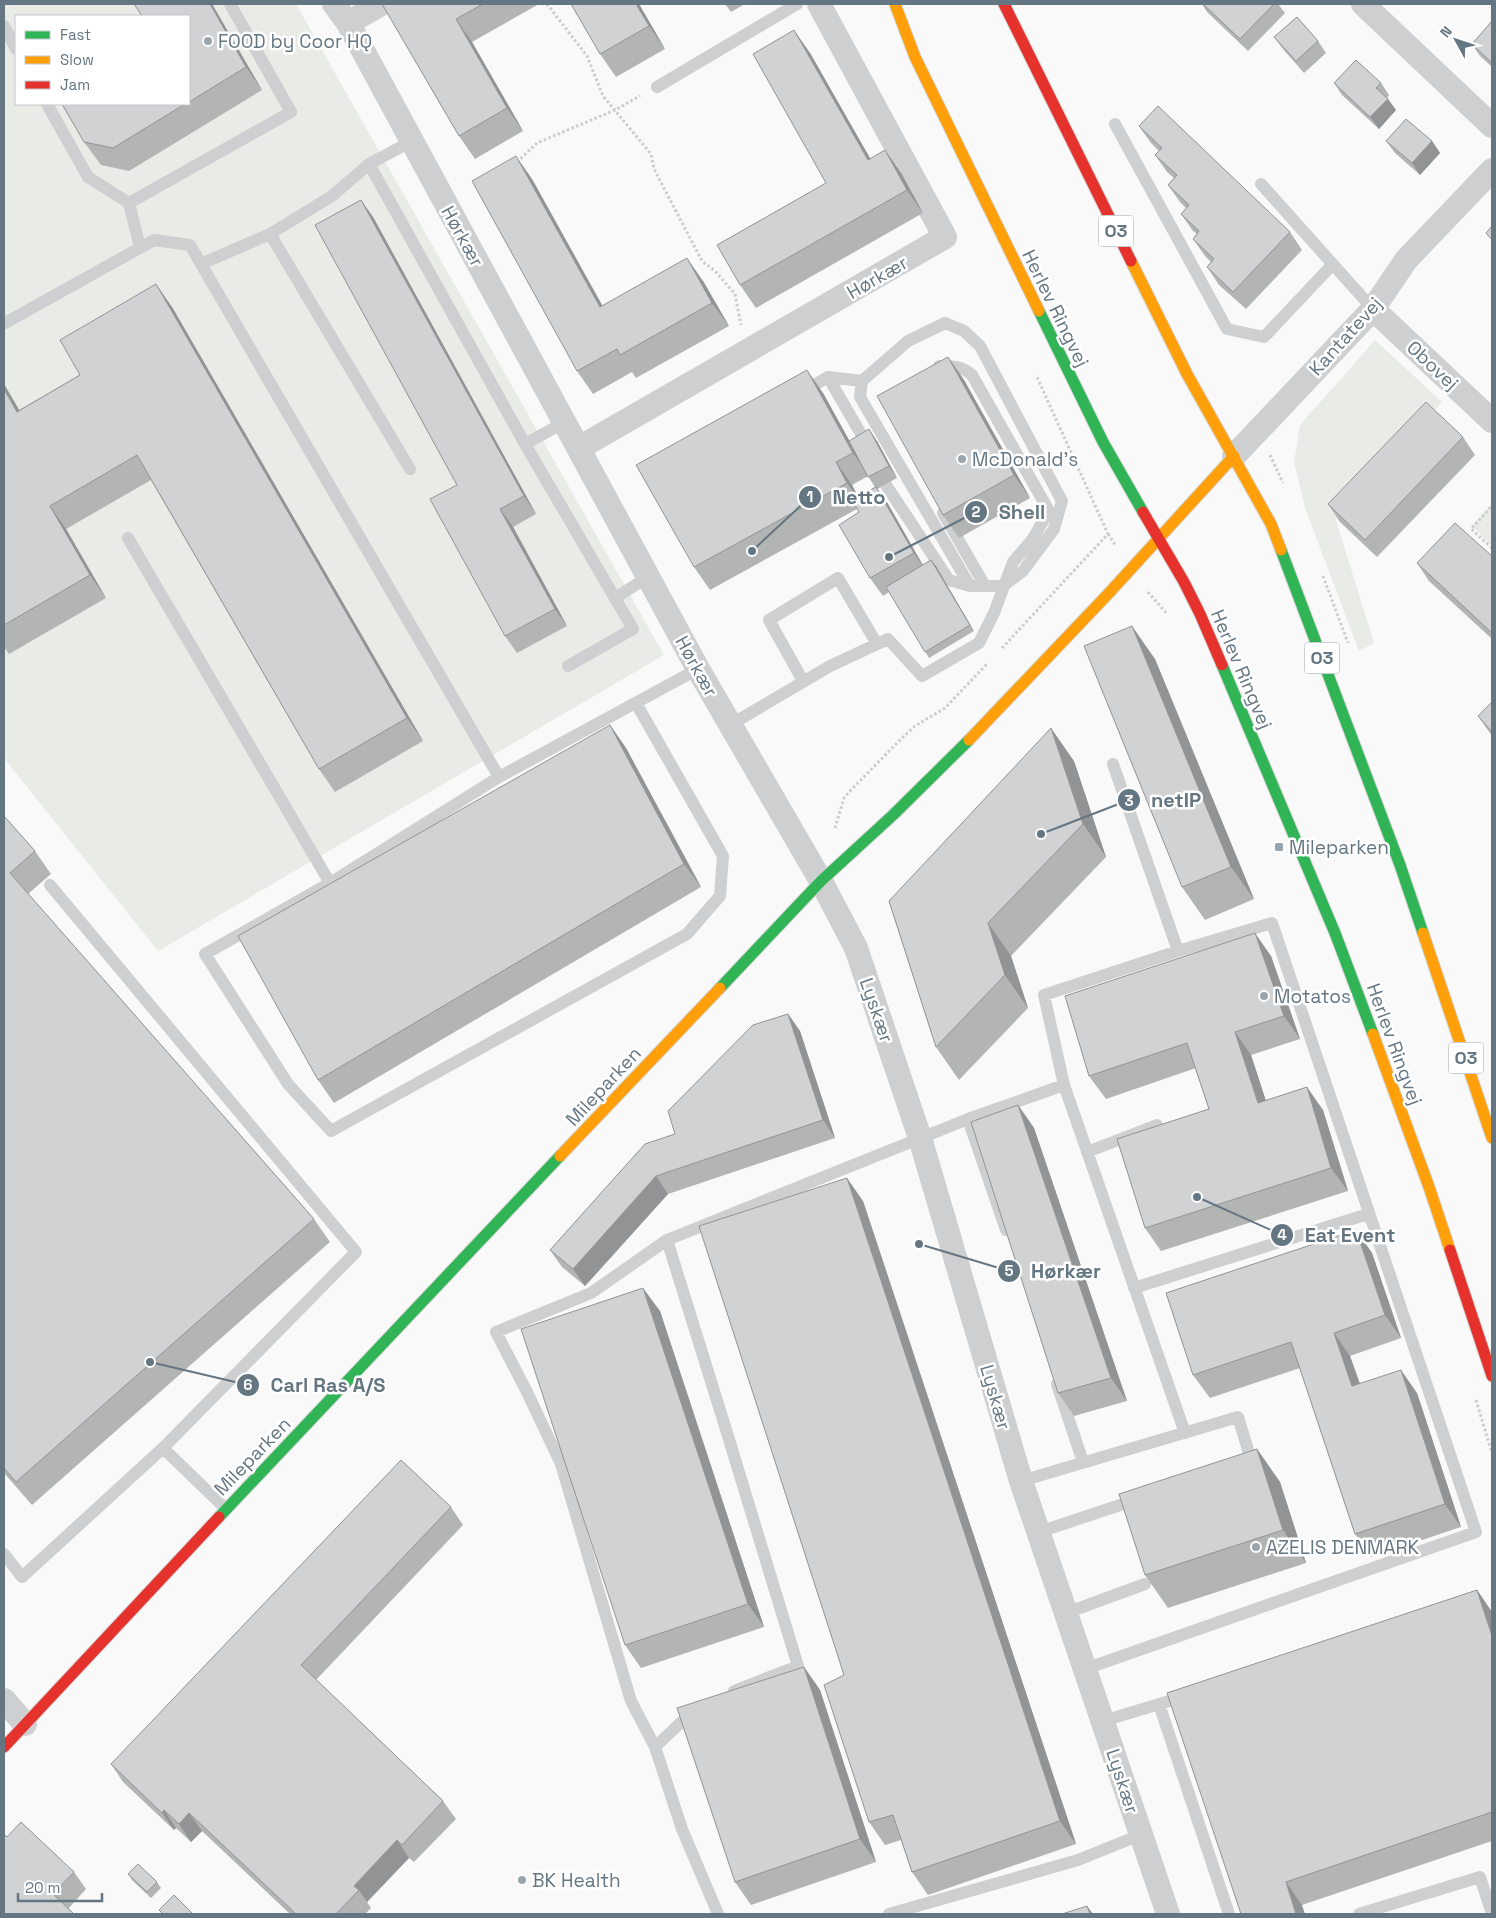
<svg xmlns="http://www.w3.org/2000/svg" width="1496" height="1918" viewBox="0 0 1496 1918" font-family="'Space Grotesk',sans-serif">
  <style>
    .green { fill: #e8ebe6; fill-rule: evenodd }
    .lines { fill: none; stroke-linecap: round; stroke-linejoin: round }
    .fast-casing { stroke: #d5d6d7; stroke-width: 13 }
    .slow-casing { stroke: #d5d6d7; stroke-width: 13 }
    .jam-casing { stroke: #d5d6d7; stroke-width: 13 }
    .path { stroke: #cbcccd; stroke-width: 3; stroke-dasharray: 2.5 2.5; stroke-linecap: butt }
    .lane { stroke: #cecfd0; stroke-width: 12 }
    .street { stroke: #cecfd0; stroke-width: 24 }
    .fast { stroke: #30b455; stroke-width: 11 }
    .slow { stroke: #ff9f0a; stroke-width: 11 }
    .jam { stroke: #e5322d; stroke-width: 11 }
    .wall { fill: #b3b5b5; fill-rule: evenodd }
    .shaded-wall { fill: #929394 }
    .building { fill: #d0d2d3; stroke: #929394 }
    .poi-dot { fill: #99a4ac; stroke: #fff; stroke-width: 2 }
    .labels { text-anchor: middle; stroke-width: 5; stroke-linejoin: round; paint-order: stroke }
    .shield { fill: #fff; stroke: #939fa8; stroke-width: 1 }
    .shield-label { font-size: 18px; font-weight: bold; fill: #657683 }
    .poi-label { font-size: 19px; fill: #657683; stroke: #fff; text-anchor: start }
    .street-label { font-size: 19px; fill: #657683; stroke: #fff }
    .leader { fill: none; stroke: #657683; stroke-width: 2 }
    .callout-dot { fill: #657683; stroke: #fff; stroke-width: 2 }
    .mark-label { font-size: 15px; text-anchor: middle; font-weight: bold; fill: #fff }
    .callout-label { font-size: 20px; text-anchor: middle; font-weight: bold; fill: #657683; stroke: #fff; stroke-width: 5; stroke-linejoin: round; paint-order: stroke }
  </style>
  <rect width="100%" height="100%" fill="#f9f9f9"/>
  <path class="green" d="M4 4H296L664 655 158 951 4 758ZM16 16H189V104H16Z
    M1375 340 1442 402 1336 520 1374 643 1359 651 1305 508 1294 462 1300 425Z
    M1492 503V546L1472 526Z"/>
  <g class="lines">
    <defs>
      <path id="fast" d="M1039 311 1103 442 1143 512
        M1281 550 1400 865 1423 933
        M1222 665 1335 933 1373 1034
        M720 988 821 881 893 815 969 740
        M219 1517 560 1156"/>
      <path id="slow" d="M895 4 915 57 1039 311
        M1131 261 1187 374 1271 524 1281 550
        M969 740 1109 593 1234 456
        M1423 933 1492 1138
        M1373 1034 1429 1187 1450 1250
        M560 1156 720 988"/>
      <path id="jam" d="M1004 4 1131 261
        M1143 512 1184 582 1200 614 1222 665
        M1450 1250 1492 1376
        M4 1747 219 1517"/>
    </defs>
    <use href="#fast" class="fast-casing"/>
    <use href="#slow" class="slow-casing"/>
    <use href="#jam" class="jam-casing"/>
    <path class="path" d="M547 4 587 56 603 96 651 154 654 169 702 261 715 271 735 294 741 325
      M517 162 537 143 615 110 640 96
      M1270 455 1283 483
      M1108 534 1116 546
      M1492 548 1471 529 1492 506
      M1323 576 1348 643
      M1148 592 1167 614
      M1002 648 1108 534 1036 375
      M835 828 844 798 851 790 901 739 915 726 945 708 987 664
      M1476 1400 1492 1453"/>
    <path class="lane" d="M4 26 16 49
      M657 87 797 4
      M47 104 88 177 129 203 291 112 230 4
      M1115 124 1227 329 1264 337 1332 265
      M369 164 525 444 633 629 568 666
      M1261 184 1373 309
      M129 203 140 247
      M270 234 410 469
      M201 264 270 234 332 196 369 164 412 141
      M4 322 5 323 154 240 190 245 499 777
      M945 323 964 331 980 346 1062 501 1054 529 1023 571 1003 586H970L860 397 862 381 908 341Z
      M828 377 868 446
      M802 392 828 377 862 381
      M525 444 565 422
      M886 485 949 580 970 586
      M943 513 985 586
      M128 538C196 653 262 769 330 883
      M615 598 648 577
      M803 681 769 620 838 578 877 644
      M636 703 723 856 720 896 687 934 331 1131 288 1084 205 954 330 883 499 777 698 669
      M730 725 830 666 888 639 922 676 979 643 994 613 1013 562 1032 540 1049 511 972 375C962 366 953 366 939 366
      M1113 764 1178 951
      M968 1119 1006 1230
      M1087 1152 1157 1125
      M667 1240 591 1293 496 1332 527 1392 561 1464 631 1701 655 1747 682 1829 718 1914
      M1134 1288 1368 1214
      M1057 1384 1083 1462
      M163 1448 226 1509
      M1021 1481 1238 1417 1253 1466
      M1039 1532 1138 1499
      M4 1554 22 1577 163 1448 356 1252 50 885
      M1066 1613 1145 1584
      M1085 1669 1476 1532 1272 923 1178 951 1044 995 1064 1085 1185 1433
      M734 1691 798 1666 724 1423 667 1240 968 1119 1064 1085
      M1159 1704 1229 1914
      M1103 1721 1186 1696
      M655 1747 694 1710
      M889 1914 1078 1860 1140 1835
      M1359 1914 1480 1877 1492 1914"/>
    <path class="street" d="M334 4 348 23 698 669 821 881 856 948 920 1138 1021 1481 1168 1914
      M1363 4 1492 126
      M348 23 381 4
      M1373 309 1492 421
      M579 448 945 237 819 4
      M1234 456 1373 309 1406 260 1492 170
      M4 1700 25 1724"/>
    <use href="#fast" class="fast"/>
    <use href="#slow" class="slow"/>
    <use href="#jam" class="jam"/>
  </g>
  <path class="wall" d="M134 4H212L262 90 129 171 101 165 84 142 62 104H189V16Z
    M382 4H539L472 42 523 131 475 159 459 136Z
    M639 4 665 49 616 77 600 54Z
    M725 4H745L731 12Z
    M1202 4H1278L1285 13 1248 51 1207 12Z
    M1492 21V67L1480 56 1472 44Z
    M1274 37 1318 41 1326 53 1304 73 1283 49Z
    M810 53 870 158 901 173 923 213 756 308 740 285 826 183Z
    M1334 83H1381L1389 95 1387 98 1396 110 1379 129 1342 95Z
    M1139 126 1290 232 1302 250 1246 309 1219 285 1207 267 1211 262 1205 256 1193 239 1197 234 1193 231 1181 214 1186 208 1180 202 1168 185 1174 178 1167 172 1155 155 1159 151 1151 143Z
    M1386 141H1432L1440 153 1420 175 1395 153Z
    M532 179 602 306 703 281 729 326 636 378 632 372 593 394 577 371Z
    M373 217 536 514 513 527 567 626 517 653 505 636 457 485Z
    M172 307 423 741 335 792 319 769 151 480 66 529 106 598 9 654 4 647V384L19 410 80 375Z
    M948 357 964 380 1030 498 959 538 943 515Z
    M823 393 849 441H877L897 478 877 489 888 504 923 565 931 560 974 631 929 658 889 592 883 596 870 578 859 512 857 509 710 590 694 567ZM868 476 875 487 858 497 852 485Z
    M1463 437 1475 455 1377 557 1340 522 1328 504Z
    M1492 556V639L1429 581 1417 563Z
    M1155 659 1254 899 1205 920 1182 887Z
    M1492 702V736L1478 716Z
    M610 725 626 748 701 887 334 1103 318 1080Z
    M1074 761 1106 857 1011 956 1028 1008 959 1080 936 1047 889 901Z
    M4 816 35 851 51 874 28 894 314 1219 330 1242 32 1505 4 1473Z
    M1271 956 1300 1039 1251 1055 1266 1101 1323 1110 1348 1191 1161 1251 1145 1228 1209 1109 1196 1068 1106 1099 1089 1076Z
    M788 1014 800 1031 835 1138 668 1194 585 1286 562 1267 550 1250 675 1134Z
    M1018 1105 1034 1128 1127 1401 1074 1416 1058 1393Z
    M863 1201 1076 1844 928 1895 912 1872 901 1840 885 1845 869 1822 844 1675Z
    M1356 1230 1372 1253 1401 1338 1350 1356 1360 1383 1417 1393 1461 1527 1371 1557 1355 1534 1300 1368 1210 1398 1193 1375Z
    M660 1311 764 1627 641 1668 625 1645Z
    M1257 1449 1280 1482 1306 1563 1168 1608 1145 1575Z
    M451 1507 463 1525 316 1680 443 1801 456 1819 414 1862 409 1858 367 1902 371 1908 365 1914H290L202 1831 191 1842 176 1828 174 1830 123 1782 111 1764Z
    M1477 1590 1492 1612V1841L1302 1905 1241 1914Z
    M804 1667 820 1690 876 1862 751 1905 735 1882Z
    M7 1837 74 1872 86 1889 68 1909 4 1914Z
    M128 1874 157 1882 161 1888 151 1898 132 1880Z"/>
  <path class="shaded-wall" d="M210 4H212L262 90 246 67Z
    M636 4H639L665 49 649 26Z
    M456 19 472 42 523 131 507 108Z
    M794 30 810 53 884 183 868 160Z
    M1388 99 1396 110 1379 129 1370 117Z
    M1432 141 1440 153 1420 175 1412 163Z
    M885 150 901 173 923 213 907 190Z
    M516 156 532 179 616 330 600 307Z
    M361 200 373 217 536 514 524 496Z
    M687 258 703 281 729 326 712 303Z
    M156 284 172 307 423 741 407 718Z
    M948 357 964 380 1030 498 1014 475Z
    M807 370 823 393 869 476 853 453Z
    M4 384 33 434 17 412 4 389Z
    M869 429 877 441 897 478 889 466Z
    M836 462 852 485 863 506 847 483Z
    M876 487 888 504 926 571 914 553Z
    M50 506 66 529 106 598 90 575Z
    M500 509 513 527 567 626 555 609Z
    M931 560 936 566 974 631 970 625Z
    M1132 626 1155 659 1254 899 1231 867Z
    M610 725 626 748 701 887 684 864Z
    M1051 728 1074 761 1106 857 1083 824Z
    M988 923 1011 956 1028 1008 1005 975Z
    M1255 933 1271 956 1300 1039 1284 1016Z
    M788 1014 800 1031 835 1138 823 1120Z
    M1235 1032 1251 1055 1274 1126 1258 1103Z
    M1307 1087 1323 1110 1348 1191 1331 1168Z
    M1018 1105 1034 1128 1127 1401 1111 1378Z
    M656 1176 668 1194 585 1286 573 1269Z
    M847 1178 863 1201 1076 1844 1060 1821Z
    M1356 1230 1372 1253 1401 1338 1385 1315Z
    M643 1288 660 1311 764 1627 748 1604Z
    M1334 1333 1350 1356 1368 1409 1352 1386Z
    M1401 1370 1417 1393 1461 1527 1445 1504Z
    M1257 1449 1280 1482 1306 1563 1283 1530Z
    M1477 1590 1492 1612V1636Z
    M804 1667 820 1690 876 1862 860 1839Z
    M164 1810 176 1828 174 1830 162 1813Z
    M189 1813 202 1831 191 1842 179 1824Z
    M397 1840 409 1858 367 1902 359 1890 354 1886Z
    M1286 1882 1302 1905 1305 1914H1296Z
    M1087 1906 1093 1914H1090Z"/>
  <path class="building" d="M134 4H210L246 67 189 102V16H142Z
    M382 4H483L456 19 507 108 459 136Z
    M571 4H636L649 26 600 54Z
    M1203 4H1274L1240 39Z
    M1297 17 1318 41 1296 61 1274 37Z
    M1492 21V63L1472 44Z
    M794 30 868 160 885 150 907 190 740 285 717 245 826 183 753 54Z
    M1356 60 1381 83 1376 88 1388 99 1370 117 1334 83Z
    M62 104H185L113 148 84 142Z
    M1158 106 1290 232 1233 292 1207 267 1214 259 1193 239 1199 231 1181 214 1189 205 1168 185 1177 175 1155 155 1162 148 1139 126Z
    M1406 119 1432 141 1412 163 1386 141Z
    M516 156 600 307 687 258 712 303 620 355 617 349 577 371 472 181Z
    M361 200 524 496 500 509 555 609 505 636 430 499 457 485 315 225Z
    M1492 226V240L1486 233Z
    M156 284 407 718 319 769 137 455 50 506 90 575 4 625V389L17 412 80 375 60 340Z
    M948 357 1014 475 943 515 877 396Z
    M807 370 853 453 836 462 847 483 694 567 636 465Z
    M1426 402 1463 437 1365 540 1328 504Z
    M869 429 889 466 868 477 849 441Z
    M876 487 914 553 870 578 839 525 859 512 852 500Z
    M1455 523 1492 556V633L1417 563Z
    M931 560 970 625 925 652 886 587Z
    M1132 626 1231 867 1182 887 1084 646Z
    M1492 702V732L1478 716Z
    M610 725 684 864 318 1080 238 936Z
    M1051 728 1083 824 988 923 1005 975 936 1047 889 901Z
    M4 816 35 851 10 873 314 1219 16 1482 4 1468Z
    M1255 933 1284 1016 1235 1032 1258 1103 1307 1087 1331 1168 1145 1228 1117 1139 1209 1109 1187 1043 1089 1076 1065 996Z
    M788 1014 823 1120 656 1176 573 1269 550 1250 645 1144 675 1134 668 1111 753 1025Z
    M1018 1105 1111 1378 1058 1393 971 1122Z
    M847 1178 1060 1821 912 1872 893 1815 869 1822 824 1685 844 1675 699 1226Z
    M1356 1230 1385 1315 1334 1333 1352 1386 1401 1370 1445 1504 1355 1534 1291 1342 1193 1375 1166 1293Z
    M643 1288 748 1604 625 1645 521 1329Z
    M1257 1449 1283 1530 1145 1575 1119 1494Z
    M401 1460 451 1507 301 1665 443 1801 402 1845 397 1840 354 1886 359 1890 336 1914H296L189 1813 179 1824 164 1810 162 1813 111 1764Z
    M1477 1590 1492 1636V1812L1286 1882 1296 1914H1241L1167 1693Z
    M804 1667 860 1839 735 1882 677 1708Z
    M21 1822 74 1872 53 1894 74 1914H4V1834L7 1837Z
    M138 1864 157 1882 147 1892 128 1874Z
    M174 1895 193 1914H163L159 1910Z
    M1087 1906 1090 1914H1062Z"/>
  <g class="poi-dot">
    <circle cx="208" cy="41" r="5"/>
    <circle cx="962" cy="459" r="5"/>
    <rect x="1274" y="842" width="10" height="10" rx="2.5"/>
    <circle cx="1264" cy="996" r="5"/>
    <circle cx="1256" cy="1547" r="5"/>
    <circle cx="522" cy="1880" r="5"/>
  </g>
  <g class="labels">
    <g class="shield">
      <rect x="1098.5" y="215.5" width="35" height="31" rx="4"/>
      <rect x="1304.5" y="642.5" width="35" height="31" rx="4"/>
      <rect x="1448.5" y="1042.5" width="35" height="31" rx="4"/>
    </g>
    <g class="shield-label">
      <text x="1116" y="237">O3</text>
      <text x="1322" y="664">O3</text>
      <text x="1466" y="1064">O3</text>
    </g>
    <g class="poi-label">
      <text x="218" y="48">FOOD by Coor HQ</text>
      <text x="972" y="466">McDonald's</text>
      <text x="1289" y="854">Mileparken</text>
      <text x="1274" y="1003">Motatos</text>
      <text x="1266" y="1554">AZELIS DENMARK</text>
      <text x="532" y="1887">BK Health</text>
    </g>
    <g class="street-label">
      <text transform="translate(463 236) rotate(61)" y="7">Hørkær</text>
      <text transform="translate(877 277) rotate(-30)" y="7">Hørkær</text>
      <text transform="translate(1056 308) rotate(64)" y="7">Herlev Ringvej</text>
      <text transform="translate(1345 336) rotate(-48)" y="7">Kantatevej</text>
      <text transform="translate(1433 365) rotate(43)" y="7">Obovej</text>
      <text transform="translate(697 666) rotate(61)" y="7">Hørkær</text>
      <text transform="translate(1242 669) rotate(67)" y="7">Herlev Ringvej</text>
      <text transform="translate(877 1010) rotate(71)" y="7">Lyskær</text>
      <text transform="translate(1395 1044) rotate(70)" y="7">Herlev Ringvej</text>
      <text transform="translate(603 1086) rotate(-47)" y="7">Mileparken</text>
      <text transform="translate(996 1397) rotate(74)" y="7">Lyskær</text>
      <text transform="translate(252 1456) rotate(-46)" y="7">Mileparken</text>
      <text transform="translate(1123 1781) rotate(72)" y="7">Lyskær</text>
    </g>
  </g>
  <path class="leader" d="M752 551L810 497M889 557L976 512M1041 834L1129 800M1197 1197L1282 1235M919 1244L1009 1271M150 1362L248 1385"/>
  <g class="callout-dot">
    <circle cx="752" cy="551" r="5"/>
    <circle cx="889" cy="557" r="5"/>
    <circle cx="1041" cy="834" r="5"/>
    <circle cx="1197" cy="1197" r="5"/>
    <circle cx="919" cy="1244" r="5"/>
    <circle cx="150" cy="1362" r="5"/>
    <circle cx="810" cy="497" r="12"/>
    <circle cx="976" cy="512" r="12"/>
    <circle cx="1129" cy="800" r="12"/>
    <circle cx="1282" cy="1235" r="12"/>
    <circle cx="1009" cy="1271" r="12"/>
    <circle cx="248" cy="1385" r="12"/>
  </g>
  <g class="mark-label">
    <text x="810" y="502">1</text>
    <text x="976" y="517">2</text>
    <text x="1129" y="806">3</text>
    <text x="1282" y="1240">4</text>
    <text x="1009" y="1276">5</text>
    <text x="248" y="1390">6</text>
  </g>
  <g class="callout-label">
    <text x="859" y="504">Netto</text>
    <text x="1022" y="519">Shell</text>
    <text x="1176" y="807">netIP</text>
    <text x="1350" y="1242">Eat Event</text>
    <text x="1066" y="1278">Hørkær</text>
    <text x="328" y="1392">Carl Ras A/S</text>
  </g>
  <rect width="1496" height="1918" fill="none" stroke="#657683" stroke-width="10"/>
  <rect x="15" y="15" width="175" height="90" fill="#ffffff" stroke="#c1c8cd"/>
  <rect x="25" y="31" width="25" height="8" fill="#30b455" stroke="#c1c8cd"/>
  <text x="60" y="40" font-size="15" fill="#657683">Fast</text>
  <rect x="25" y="56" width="25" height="8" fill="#ff9f0a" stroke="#c1c8cd"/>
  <text x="60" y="65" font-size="15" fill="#657683">Slow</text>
  <rect x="25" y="81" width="25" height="8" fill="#e5322d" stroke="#c1c8cd"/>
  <text x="60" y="90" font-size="15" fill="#657683">Jam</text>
  <g transform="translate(1456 40) rotate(310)" stroke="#ffffff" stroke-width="4" paint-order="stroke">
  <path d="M0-4L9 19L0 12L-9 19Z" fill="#657683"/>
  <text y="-8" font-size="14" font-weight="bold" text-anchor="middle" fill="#657683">N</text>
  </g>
  <path d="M18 1893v8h84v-8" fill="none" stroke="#657683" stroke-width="2.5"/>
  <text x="25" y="1893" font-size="15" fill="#657683" stroke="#ffffff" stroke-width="4" paint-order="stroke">20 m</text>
</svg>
